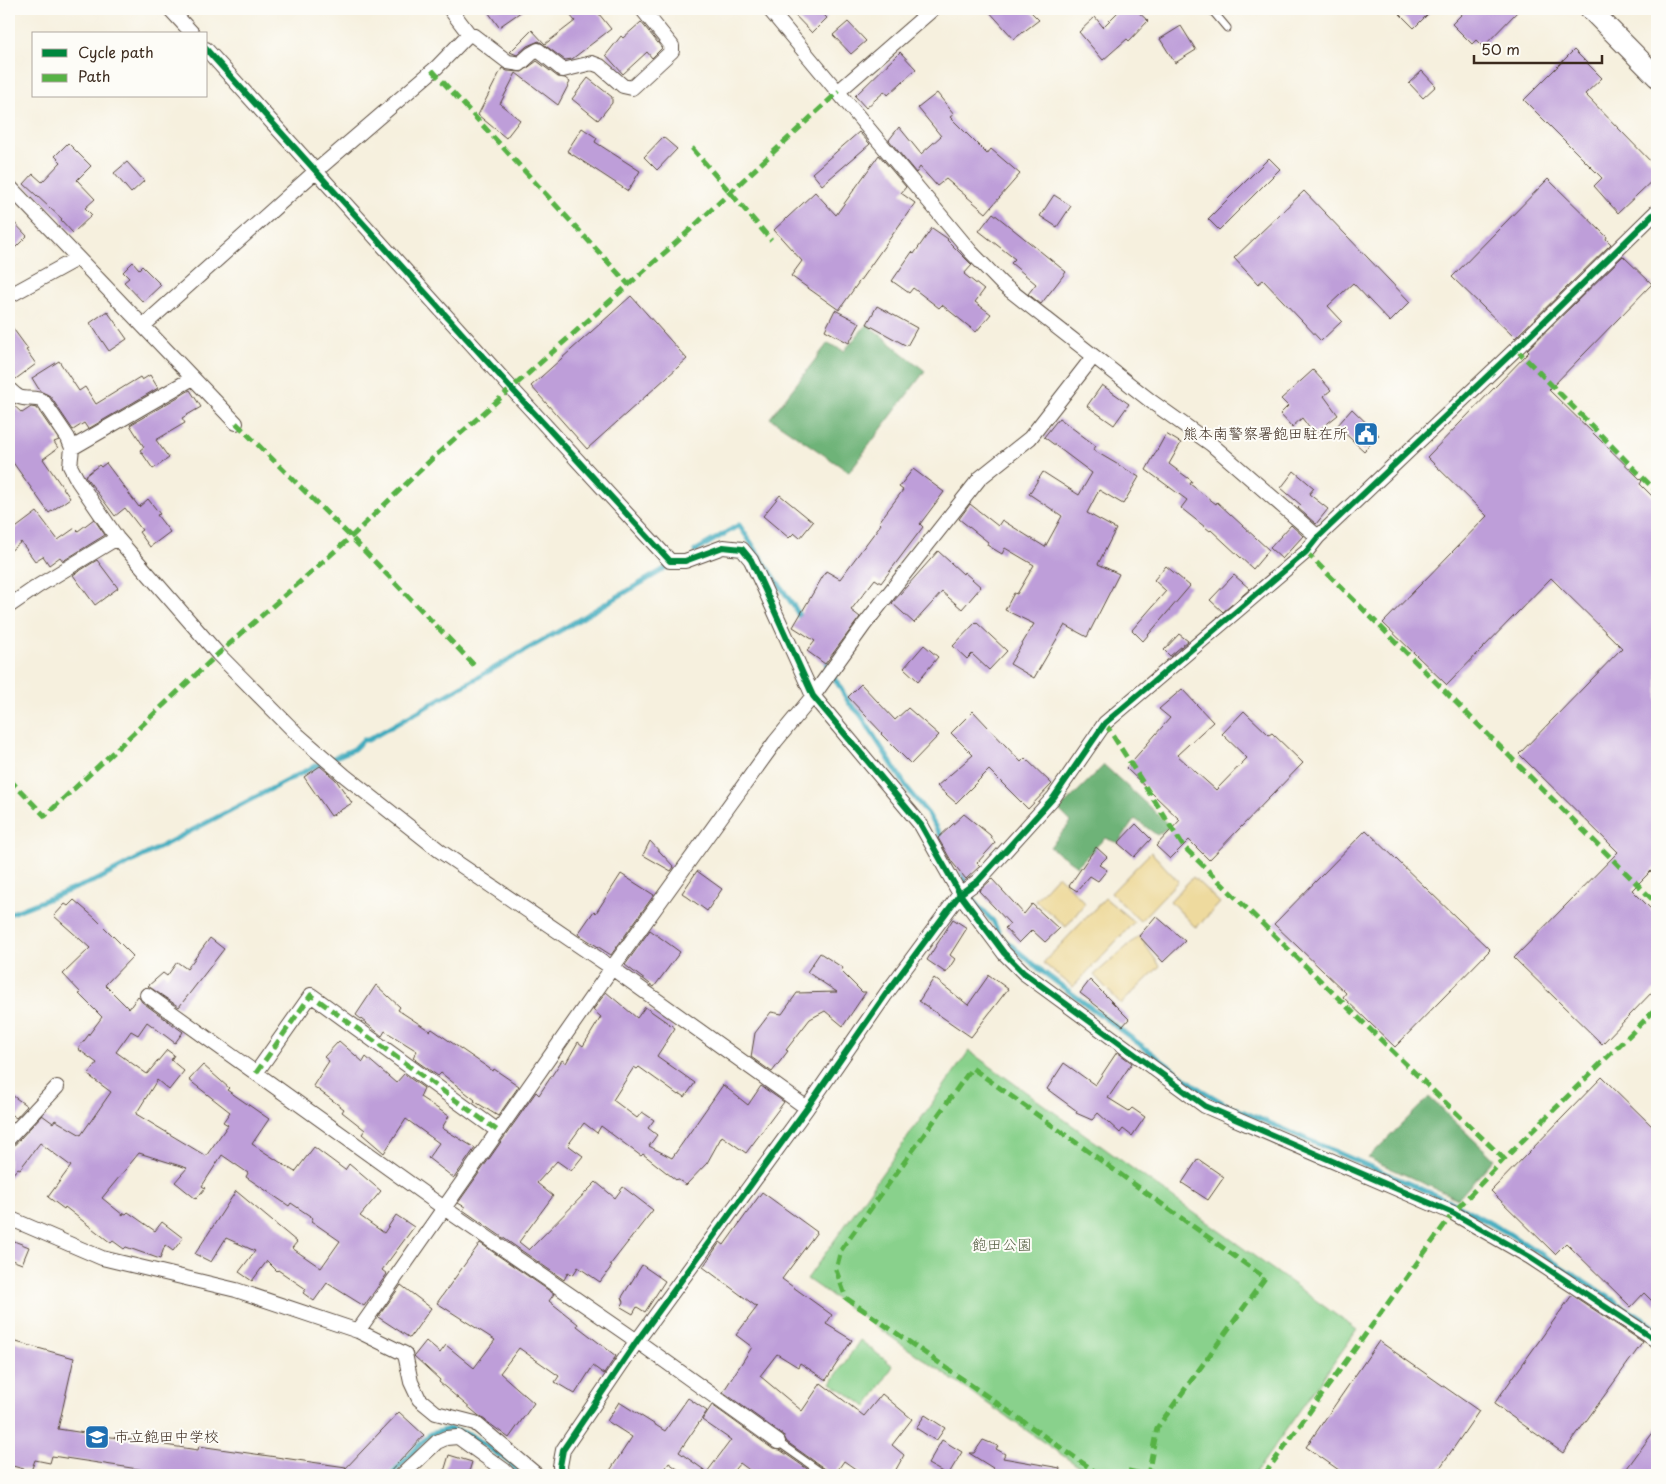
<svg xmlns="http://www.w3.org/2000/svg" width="1666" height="1484" viewBox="0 0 1666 1484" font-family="'Playpen Sans','Klee One',sans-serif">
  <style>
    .green { fill: #89d18c; stroke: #627e55 }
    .forest { fill: #6eb378; stroke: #546e4b }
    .sand { fill: #eeda9e; stroke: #94825e }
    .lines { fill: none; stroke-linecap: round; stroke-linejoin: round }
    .stream { stroke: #3fabbe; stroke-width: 5 }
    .building { fill: #be9ed9 }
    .lane-casing { stroke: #57483b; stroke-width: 9 }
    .street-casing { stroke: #57483b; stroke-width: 16 }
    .secondary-casing { stroke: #57483b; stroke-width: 22 }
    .lane { stroke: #fff; stroke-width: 7 }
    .street { stroke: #fff; stroke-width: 14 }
    .secondary { stroke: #fff; stroke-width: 20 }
    .quiet { stroke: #57b245; stroke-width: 5; stroke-dasharray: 10 5; stroke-linecap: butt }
    .cycleway-casing { stroke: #fdfcf7; stroke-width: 9 }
    .cycleway { stroke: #00873e; stroke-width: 6 }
    .labels { text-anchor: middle; stroke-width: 4; stroke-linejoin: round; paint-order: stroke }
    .poi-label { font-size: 15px; fill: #3b2a1e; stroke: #fdfcf7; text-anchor: end }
    .park-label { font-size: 15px; fill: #525c3f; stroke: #fdfcf7 }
  </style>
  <rect width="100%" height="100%" fill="#fdfcf7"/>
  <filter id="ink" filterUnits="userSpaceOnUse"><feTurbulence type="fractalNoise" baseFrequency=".02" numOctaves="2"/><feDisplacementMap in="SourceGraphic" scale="10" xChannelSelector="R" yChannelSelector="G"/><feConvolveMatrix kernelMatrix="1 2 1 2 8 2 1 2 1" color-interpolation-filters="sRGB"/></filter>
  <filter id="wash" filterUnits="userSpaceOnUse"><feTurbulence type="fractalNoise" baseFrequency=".0096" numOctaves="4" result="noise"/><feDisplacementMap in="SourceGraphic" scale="20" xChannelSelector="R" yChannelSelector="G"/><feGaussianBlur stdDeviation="1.12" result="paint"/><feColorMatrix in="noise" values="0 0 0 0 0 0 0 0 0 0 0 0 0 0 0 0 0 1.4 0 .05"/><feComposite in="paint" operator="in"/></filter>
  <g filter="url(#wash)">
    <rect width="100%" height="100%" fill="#f6f0de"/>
    <path class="green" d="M969 1051 1357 1330 1254 1475H1091L807 1279Z
      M860 1340 893 1366 867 1407 831 1383Z"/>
    <path class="forest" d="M867 324 925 371 849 472 770 418 828 343 844 351Z
      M1104 765 1170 826 1157 835 1135 819 1118 843 1105 838 1077 866 1050 847 1071 822 1059 810Z
      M1429 1097 1494 1159 1458 1199 1368 1158Z"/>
    <path class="sand" d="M1151 852 1178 881 1140 921 1111 893Z
      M1058 875 1085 903 1066 927 1035 900Z
      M1193 877 1220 903 1196 928 1170 901Z
      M1105 898 1134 922 1073 987 1043 963Z
      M1139 936 1160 966 1121 1004 1094 975Z"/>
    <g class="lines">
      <path class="stream" d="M695 551 739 525 795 608 802 622
        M823 658 849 703 860 714 909 791 928 814 943 840
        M962 871 967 886 977 905 993 921 1001 937 1043 972 1201 1090 1223 1103 1456 1204 1508 1233 1657 1328
        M9 914 99 879 315 766 354 749 363 740H368L568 626 673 564
        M391 1475 430 1434 449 1429 469 1434 510 1463 520 1475"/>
    </g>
    <g id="blocks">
      <path class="building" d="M486 9H525L499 27Z
        M565 9H595L611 29 572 59 565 60 539 41 527 46 517 55 510 52 532 30 545 44 575 21Z
        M789 9H818L827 18 812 33Z
        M987 9H1028L1039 20 1014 39Z
        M1121 9H1135L1148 21 1129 41 1127 39 1103 60 1079 32 1095 17 1103 27Z
        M1395 9H1433L1414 28Z
        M1467 9H1520L1483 47 1476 40 1472 44 1452 24Z
        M641 22 662 48 652 58 647 52 623 74 606 55 621 36 623 38Z
        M848 22 866 41 851 54 833 35Z
        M1181 26 1196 50 1175 63 1160 39Z
        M1574 50 1602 78 1585 94 1657 168V176L1618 213 1594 186 1602 178 1524 100Z
        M900 52 916 69 888 95 885 91 866 108 855 96Z
        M537 61 558 77 565 78 570 82 558 105 516 73 500 104 520 120 506 138 478 115 502 68 507 71 522 72Z
        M1422 71 1436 86 1423 98 1409 83Z
        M588 78 612 97V103L598 120 572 99Z
        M937 93 954 114 950 117 987 154 991 149 1020 174 986 213 946 179 937 186 920 167 916 173 889 140 899 127 921 154 941 136 918 108Z
        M582 128 597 138 595 142 640 171 628 191 567 151Z
        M859 132 870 144 822 185 812 173Z
        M663 137 677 149 657 170 644 157Z
        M68 143 91 166 77 180 95 199 85 208 92 215 73 233 61 220 62 219 24 184 33 174 42 182 61 162 55 156Z
        M879 155 906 187 901 193 915 203 839 310 791 276 802 261 774 230 815 192 836 215Z
        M1269 158 1280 169 1219 230 1208 219Z
        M127 162 144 181 131 193 114 173Z
        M1548 179 1607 237 1606 239 1611 244 1515 338 1452 277Z
        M1304 191 1410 302 1390 322 1353 283 1328 306 1342 321 1321 341 1263 280 1258 284 1234 258Z
        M1054 195 1071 206 1057 227 1040 216Z
        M993 213 1066 272 1041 304 1028 294 1036 284 1011 263 1015 259 979 231Z
        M9 217 27 236 9 254Z
        M932 228 948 239 947 240 972 265 964 274 984 290 975 302 991 314 976 332 942 305 939 308 913 288 909 293 892 281 912 252 914 254Z
        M1623 256 1652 284 1549 390 1642 481 1640 484 1657 501V865L1632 890 1657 915V987L1602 1044 1514 958 1618 852 1519 754 1622 648 1551 578 1447 685 1383 623 1487 516 1427 457 1529 352 1527 350Z
        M133 262 139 269 142 266 161 285 143 302 124 282 129 278 123 272Z
        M631 296 687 359 587 449 531 386Z
        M877 306 917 328 907 346 867 324Z
        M835 310 860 323 849 343 825 330Z
        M107 311 127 339 109 351 90 323Z
        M9 323 28 349 26 350 36 364 13 381 9 380Z
        M59 361 79 391 85 387 96 404 140 377 142 380 150 375 158 388 88 429 84 423 73 430 50 396 40 391 32 378Z
        M1313 370 1331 390 1324 396 1338 415 1314 434 1302 418 1292 427 1280 414 1288 406 1281 399Z
        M1102 385 1129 404 1114 425 1087 406Z
        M190 390 201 407 182 418 185 423 156 440 169 458 153 469 140 450 144 447 130 425Z
        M9 401 22 413 31 407 37 408 59 440 54 442 58 448 43 459 70 498 49 513 9 457Z
        M1352 409 1379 435 1364 451 1337 426Z
        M1059 418 1096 446 1093 450 1139 477 1123 504 1099 490 1087 513 1116 529 1098 564 1119 574 1087 637 1065 625 1034 678 1010 664 1034 624 1005 610 1014 593 1017 594 1034 565 1005 548 1002 554 987 545 988 542 959 519 970 504 998 526 1002 520 1045 547 1062 516 1029 494 1043 472 1079 495 1092 473 1044 437Z
        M1166 434 1181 443 1169 464 1192 481 1190 484 1216 504 1217 502 1269 550 1253 569 1211 530 1210 531 1181 508 1187 500 1146 470Z
        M106 463 139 507 148 499 160 514 157 515 170 532 150 547 139 532 142 530 125 508 115 516 85 476 99 465 101 467Z
        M913 469 944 492 920 524 923 527 881 583 875 579 851 610 860 617 825 664 807 651 815 641 793 627 826 571 840 579 881 524 879 522 903 490 899 487Z
        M1294 471 1314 488 1309 494 1328 509 1316 524 1298 508 1301 505 1281 488Z
        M780 495 813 522 800 538 794 533 789 538 763 516Z
        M37 512 58 540 75 528 78 531 94 519 105 535 63 561 60 557 49 565 43 556 35 561 21 542 9 552V533Z
        M1291 525 1303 536 1282 559 1270 548Z
        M938 551 963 574 964 572 981 587 962 609 942 592 914 623 892 603Z
        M97 560 118 588 95 605 73 575Z
        M1166 566 1190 586 1143 641 1132 630 1166 591 1154 580Z
        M1234 575 1250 589 1223 612 1210 600Z
        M976 622 1007 651 989 670 972 654 967 659 953 646Z
        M1179 634 1188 641 1170 656 1164 650Z
        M924 645 938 657 918 681 904 668Z
        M861 684 895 720 908 708 939 735 911 764 881 734 882 733 848 697Z
        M1182 689 1213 722 1177 755 1216 790 1247 758 1222 734 1244 711 1269 735 1272 733 1303 763 1209 860 1189 840 1170 859 1156 846 1180 820 1126 768 1170 718 1159 709Z
        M973 711 1021 762 1025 758 1052 784 1028 809 989 770 956 803 937 786 973 755 951 733Z
        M320 766 336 780 352 803 331 816 304 777Z
        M964 814 990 835 995 843 977 863 980 866 966 879 952 862 938 838Z
        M1136 824 1151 839 1134 857 1118 843Z
        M1366 830 1490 950 1395 1047 1343 997 1346 993 1274 924Z
        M650 841 674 867 671 871 643 855Z
        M1096 847 1107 857 1099 865 1107 870 1098 881 1090 876 1077 891 1069 886Z
        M697 871 722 889 707 911 682 893Z
        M621 874 654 895 611 955 578 934 594 911 596 913Z
        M992 879 1024 914 1032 904 1059 929 1045 942 1032 930 1019 943 1005 928 1010 924 979 891Z
        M74 900 95 918 133 956 105 985 129 1009 138 996 142 1002 183 1032 175 1043 147 1022 138 1035 131 1031 116 1052 147 1074 167 1050 174 1055 171 1060 184 1071 169 1090 157 1080 136 1114 206 1156 228 1125 223 1122 230 1112 189 1080 203 1065 229 1088 227 1090 269 1119 252 1144 295 1172 314 1147 345 1170 349 1164 381 1191 360 1216 384 1233 396 1215 414 1227 382 1270 387 1274 364 1306 327 1283 314 1301 303 1293 306 1289 278 1270 277 1271 267 1261 252 1281 239 1272 255 1251 226 1238 211 1262 195 1254 236 1191 297 1242 292 1248 321 1268 340 1241 311 1221 313 1218 291 1203 289 1206 246 1177 248 1173 222 1155 202 1186 205 1188 196 1199 175 1182 187 1168 139 1153 102 1198 123 1215 124 1213 126 1214 128 1212 155 1231 162 1222 183 1238 173 1251 165 1245 160 1259 126 1247 124 1249 113 1241 111 1243 65 1207 64 1209 48 1197 71 1166 40 1143 20 1169 18 1168 9 1178V1151L42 1115 53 1123 55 1120 81 1135 111 1092 88 1075 97 1063 78 1049 102 1017 79 994 81 993 63 974 90 948 54 916 65 904 68 906Z
        M1156 916 1185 941 1163 962 1139 936Z
        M953 919 967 928 950 955 955 959 946 973 927 960Z
        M650 930 680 952 654 987 625 965Z
        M210 938 224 949 179 1007 148 986 163 973 167 976 177 962 187 969Z
        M820 953 843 968 841 971 862 992H866L843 1026 825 1011 810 1019 786 1050 788 1051 772 1072 751 1057 755 1033 771 1012 782 1014 797 993 837 992 807 972Z
        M989 975 1008 989 971 1037 919 1001 934 978 968 1005Z
        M1090 980 1129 1019 1123 1026 1080 993Z
        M376 985 400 1007 398 1010 430 1031 432 1029 493 1071 494 1069 519 1086 498 1116 474 1101 475 1100 441 1073 438 1076 415 1060 416 1059 413 1057 417 1051 385 1031 382 1036 356 1015Z
        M606 992 637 1018 645 1007 675 1028 657 1056 695 1083 685 1097 681 1094 678 1095 639 1067 637 1069 634 1067 613 1100 637 1118 642 1112 654 1120 648 1128 657 1135 649 1146 672 1158 723 1085 748 1105 761 1086 784 1102 746 1153 722 1136 707 1163 686 1185 677 1179 676 1180 643 1154 641 1156 601 1126 597 1133 584 1123 568 1145 583 1156 571 1171 557 1161 537 1183 553 1196 519 1242 529 1250 596 1182 615 1198 623 1187 653 1210 610 1265 612 1266 600 1282 578 1267 573 1275 568 1272 564 1280 463 1210 465 1207 458 1203 536 1092 539 1095 562 1060 566 1063 578 1042 583 1046 601 1017 593 1010Z
        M339 1041 363 1062 366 1057 396 1083 404 1074 424 1088 420 1097 449 1116 442 1128 475 1148 454 1178 428 1158 439 1143 406 1119 384 1153 362 1134 365 1130 342 1112 344 1109 313 1086 329 1061 324 1057Z
        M1117 1052 1132 1063 1108 1098 1129 1111 1132 1108 1145 1117 1132 1136 1123 1129 1120 1133 1098 1113 1092 1120 1076 1113 1077 1111 1047 1089 1064 1063 1095 1085Z
        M1602 1077 1657 1131V1306L1644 1293 1631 1307 1566 1243 1555 1254 1491 1191Z
        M9 1093 27 1106 16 1118 9 1113Z
        M1198 1159 1224 1177 1208 1200 1182 1183Z
        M762 1192 817 1232 782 1279 832 1315 826 1324 852 1340 826 1380 800 1363 798 1367 777 1354 760 1376 802 1411 821 1383 864 1416 882 1394 912 1419 892 1445 904 1455 893 1475H864L844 1461 834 1475H830L828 1471 787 1442 783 1435 723 1392 752 1347 736 1335 757 1307 703 1267 720 1242 724 1245Z
        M9 1239 29 1247 22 1264 9 1259Z
        M480 1243 554 1294 549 1301 578 1324 577 1326 616 1356 604 1374 593 1366 575 1394 555 1382 559 1376 519 1348 500 1373 534 1403 509 1438 478 1415 439 1382 440 1380 414 1356 426 1341 440 1353 446 1345 474 1368 495 1340 437 1303Z
        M642 1265 665 1281 645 1312 637 1307 633 1314 621 1307 624 1302 622 1297Z
        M401 1285 431 1308 410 1338 378 1317Z
        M1572 1295 1643 1342 1563 1453 1494 1404Z
        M9 1340 74 1358 58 1429 198 1450 199 1446 346 1467 345 1469 399 1412 424 1435 387 1475H178L52 1456 50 1463 35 1460 31 1471 9 1465Z
        M1379 1341 1479 1411 1435 1475H1346L1306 1447Z
        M688 1398 707 1411 679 1452 707 1472 731 1440 702 1420 712 1405 773 1449 780 1450 816 1475H756L740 1463 730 1475H686L669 1463 661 1475H607L632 1437 607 1421 619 1402 665 1431Z
        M925 1415 945 1428 936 1441 916 1428Z
        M1657 1427V1475H1622Z
        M942 1440 962 1452 948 1475 928 1464Z
        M983 1440 998 1446 996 1449 1005 1454 1003 1458 1060 1468 1059 1475H1020L1008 1470 1004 1475 969 1453H974Z
        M449 1455 472 1462 468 1475H443Z"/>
    </g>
  </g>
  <g filter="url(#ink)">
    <use href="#blocks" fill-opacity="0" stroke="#57483b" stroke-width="1"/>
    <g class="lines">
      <defs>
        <path id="lane" d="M1211 9 1227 28
          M778 1442 825 1475"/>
        <path id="street" d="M170 9 193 34
          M450 9 469 34
          M769 9 971 252 1002 284 1152 402 1211 444 1318 537
          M206 49 512 389 670 561H685L723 547 742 549 751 560 765 590 813 696 921 825 960 894 1004 953 1024 973 1205 1106 1453 1213 1530 1257 1657 1341
          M839 91 933 9
          M9 186 236 423
          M9 296 78 258
          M143 326 316 171 437 67 469 34 474 36 508 62 520 64 531 54 538 50 563 70 592 63 600 66 623 86 632 88 672 51V46L642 9
          M9 389C12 392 15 395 19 397 27 400 35 397 43 401L68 438 72 448 70 466 78 481 117 538 218 654 298 735 345 776 440 851 612 968 807 1108
          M72 448 193 378
          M9 606 38 586 117 538
          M147 995 444 1208 637 1341 778 1442
          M256 1073 311 995 498 1131
          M9 1138 57 1087
          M9 1218 102 1258 236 1290 358 1331 405 1354 411 1382 419 1399 436 1413 475 1423 537 1475
          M358 1331 612 968 775 742 813 696 864 625 980 478 1030 438 1093 357
          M402 1475 437 1442 446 1438 458 1437 504 1470 509 1475
          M561 1475 560 1466 563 1450 637 1341 807 1108 886 994 960 894 978 881 1054 797 1105 723 1306 552 1318 537 1516 349 1657 211"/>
        <path id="secondary" d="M1590 9 1657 77"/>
      </defs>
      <use href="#lane" class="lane-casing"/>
      <use href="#street" class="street-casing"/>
      <use href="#secondary" class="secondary-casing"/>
      <use href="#lane" class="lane"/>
      <use href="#street" class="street"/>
      <use href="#secondary" class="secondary"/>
      <path class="quiet" d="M432 70 629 285
        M692 148 771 240
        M1516 349 1657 492
        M236 423 351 537 474 665
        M1306 552 1657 904
        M1105 723 1183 846 1421 1079 1504 1159
        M9 779 45 816 218 654 351 537 435 456 679 240 839 91
        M256 1073 311 995 498 1131
        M1100 1475 846 1298 836 1270 841 1250 972 1068 1265 1278 1157 1428 1148 1475
        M1114 1475 1129 1471 1145 1475
        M1264 1475 1453 1213 1504 1159 1657 1008"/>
      <defs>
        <path id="cycleway" d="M206 49 512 389 670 561H685L723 547 742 549 751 560 765 590 813 696 921 825 960 894 1004 953 1024 973 1205 1106 1453 1213 1530 1257 1657 1341
          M561 1475 560 1466 563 1450 637 1341 807 1108 886 994 960 894 978 881 1054 797 1105 723 1306 552 1318 537 1516 349 1657 211"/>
      </defs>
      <use href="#cycleway" class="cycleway-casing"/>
      <use href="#cycleway" class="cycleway"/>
    </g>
  </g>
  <defs>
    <symbol id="civic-square" viewBox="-11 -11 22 22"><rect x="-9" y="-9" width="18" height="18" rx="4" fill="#1f6fb2" stroke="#fdfcf7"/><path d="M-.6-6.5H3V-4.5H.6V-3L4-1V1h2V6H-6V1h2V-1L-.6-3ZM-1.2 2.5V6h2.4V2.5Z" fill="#fff"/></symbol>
    <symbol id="school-square" viewBox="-11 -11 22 22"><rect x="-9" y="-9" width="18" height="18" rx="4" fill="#1f6fb2" stroke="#fdfcf7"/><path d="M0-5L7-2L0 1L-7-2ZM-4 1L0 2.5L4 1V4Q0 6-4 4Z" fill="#fff"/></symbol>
  </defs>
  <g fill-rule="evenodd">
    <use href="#civic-square" x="1352" y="420" width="28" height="28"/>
    <use href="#school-square" x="83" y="1423" width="28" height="28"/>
  </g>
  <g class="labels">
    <g class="poi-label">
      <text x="1348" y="439">熊本南警察署飽田駐在所</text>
      <text x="114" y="1442" text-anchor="start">市立飽田中学校</text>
    </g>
    <g class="park-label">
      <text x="1002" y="1250">飽田公園</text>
    </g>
  </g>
  <rect width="1666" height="1484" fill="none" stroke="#fdfcf7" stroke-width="30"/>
  <rect x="32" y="32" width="175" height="65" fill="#fdfcf7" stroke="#afa8a0"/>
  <rect x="42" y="49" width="25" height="8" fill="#00873e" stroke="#afa8a0"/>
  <text x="78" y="58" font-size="15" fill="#3b2a1e">Cycle path</text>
  <rect x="42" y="74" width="25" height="8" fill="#57b245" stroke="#afa8a0"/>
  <text x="78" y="82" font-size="15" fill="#3b2a1e">Path</text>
  <path d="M1474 55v8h128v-8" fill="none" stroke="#3b2a1e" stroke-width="2.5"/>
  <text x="1481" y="55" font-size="15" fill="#3b2a1e" stroke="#fdfcf7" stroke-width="4" paint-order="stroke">50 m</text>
</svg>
